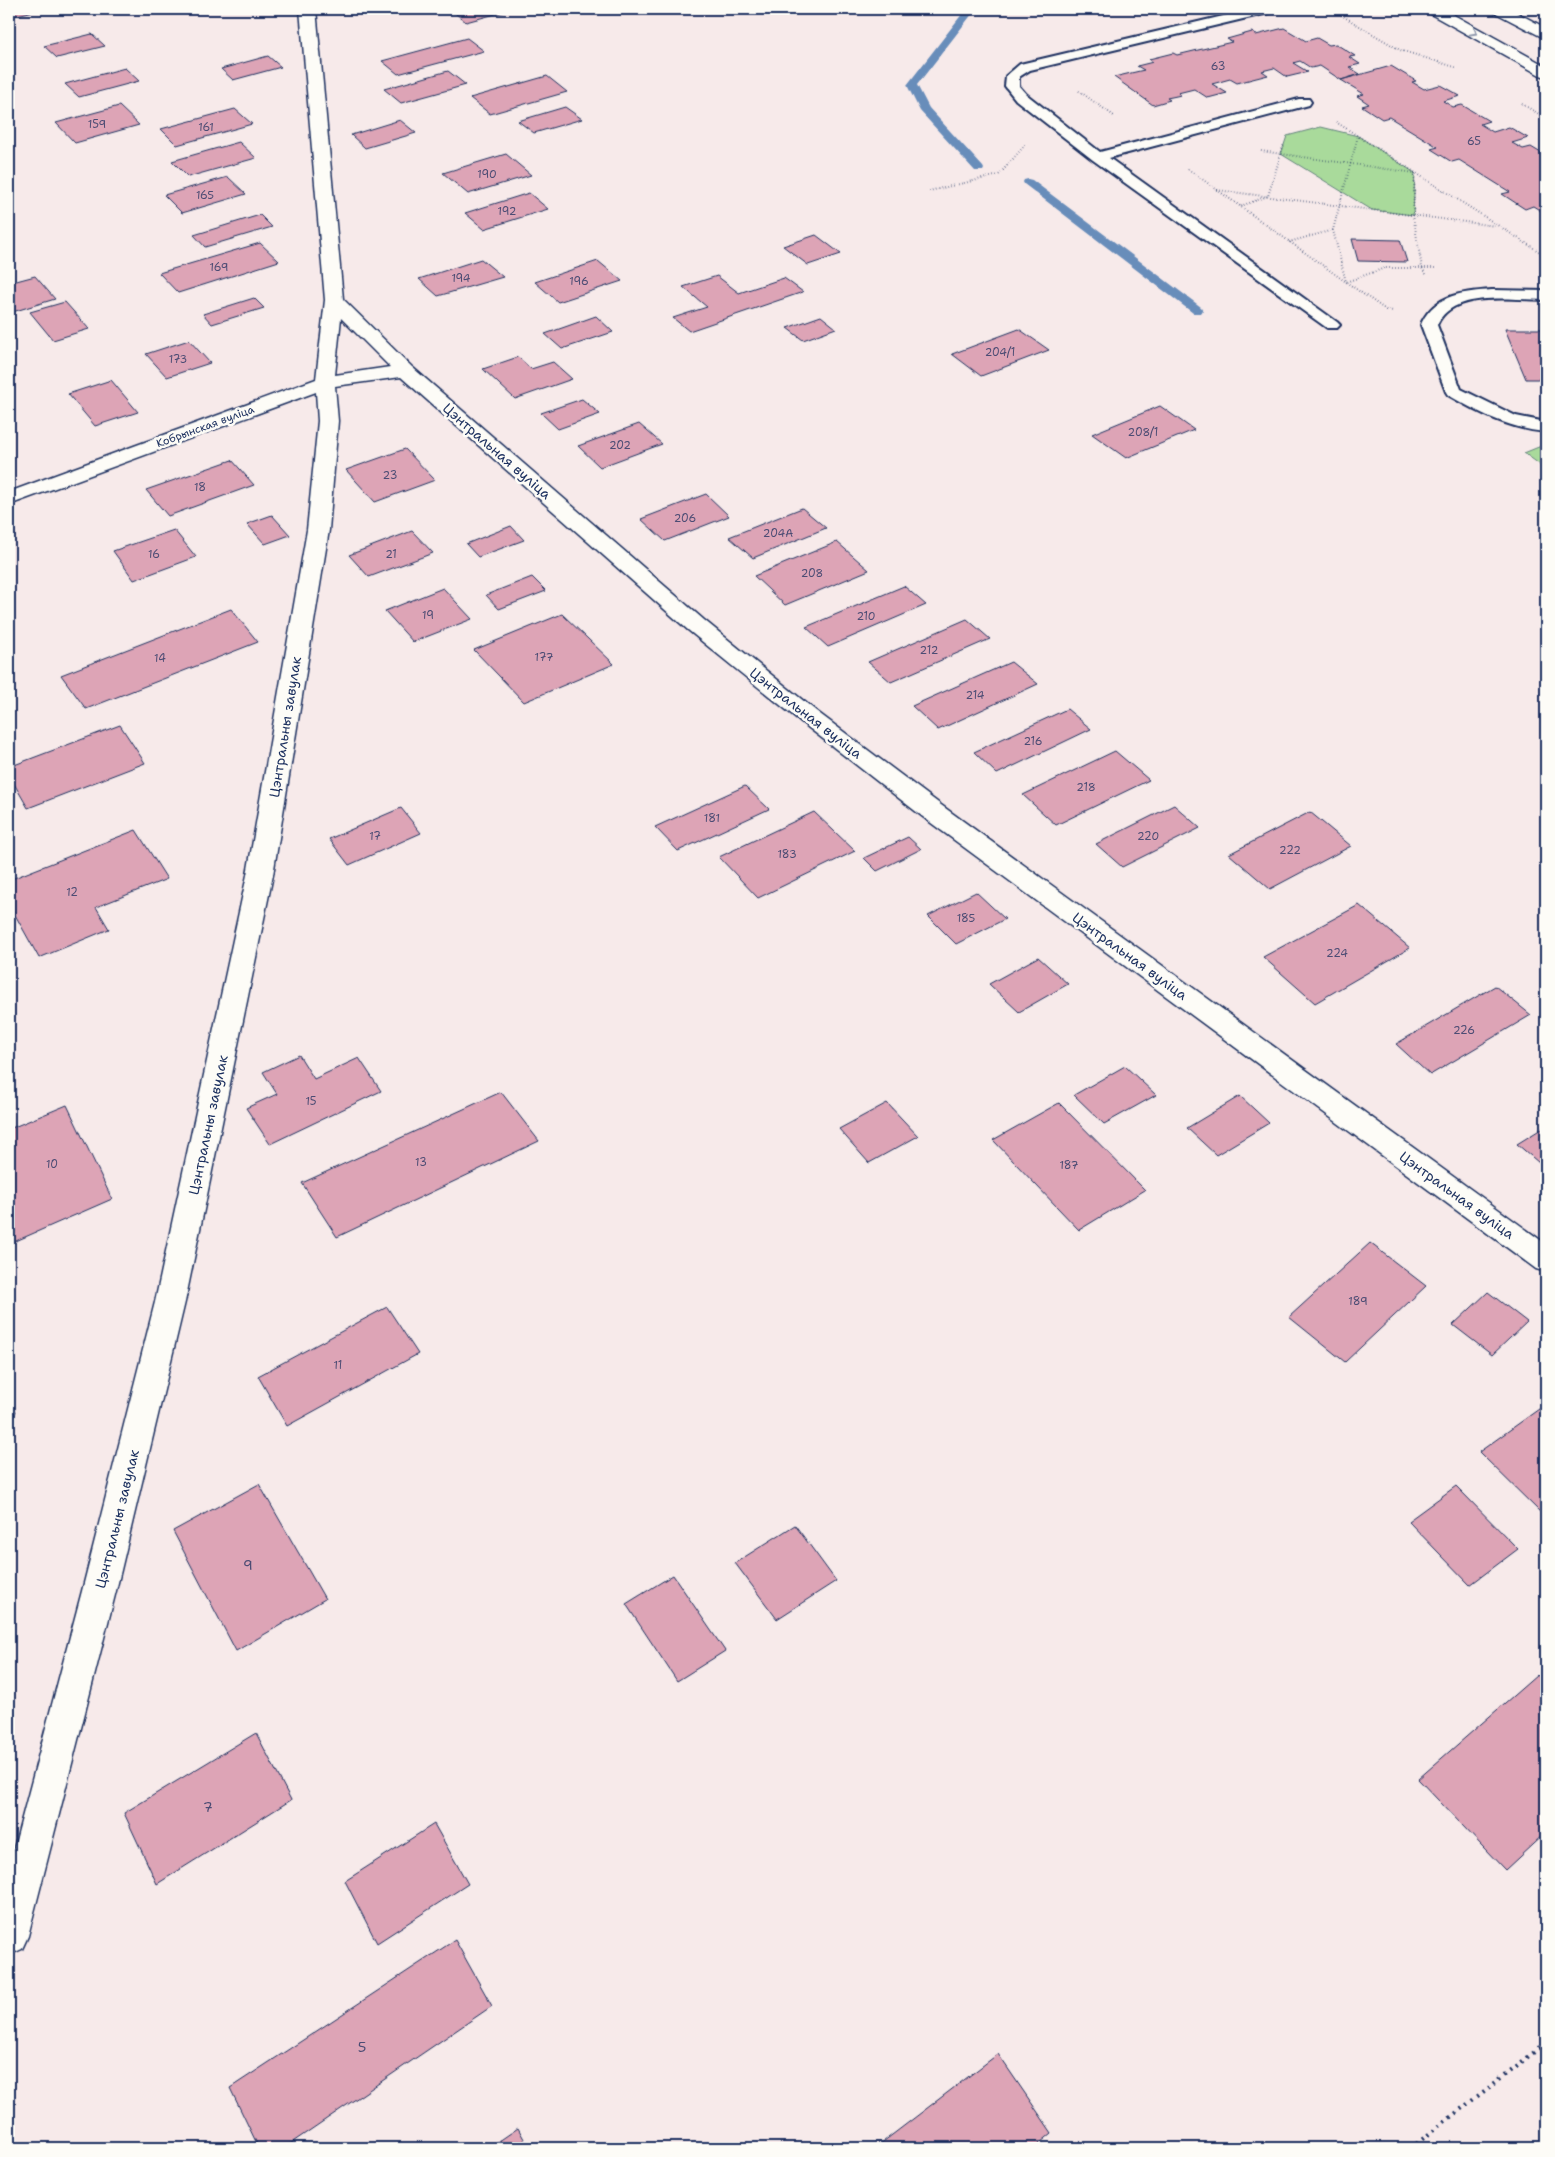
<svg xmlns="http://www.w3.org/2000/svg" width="1555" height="2157" viewBox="0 0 1555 2157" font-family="'Shantell Sans',sans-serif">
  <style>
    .green { fill: #a9da9b; stroke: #62847c }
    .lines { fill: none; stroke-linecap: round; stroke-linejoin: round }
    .stream { fill: #688dba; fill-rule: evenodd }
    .building { fill: #dda4b6; stroke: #1b2f5e }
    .lane-casing { stroke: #1b2f5e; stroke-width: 4 }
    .street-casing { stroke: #1b2f5e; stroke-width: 3 }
    .secondary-casing { stroke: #1b2f5e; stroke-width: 3 }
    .path-far2 { stroke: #1b2f5e; stroke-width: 2; stroke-dasharray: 0.5 2.5; stroke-linecap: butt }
    .path-far1 { stroke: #1b2f5e; stroke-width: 2.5; stroke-dasharray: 1 3; stroke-linecap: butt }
    .path { stroke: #1b2f5e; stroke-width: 4; stroke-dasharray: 2 5; stroke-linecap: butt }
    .lane { fill: #fdfcf7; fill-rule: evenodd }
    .street { fill: #fdfcf7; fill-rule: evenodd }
    .secondary { fill: #fdfcf7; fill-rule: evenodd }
    .oneway { stroke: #8c96aa }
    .labels { text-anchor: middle; stroke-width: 5; stroke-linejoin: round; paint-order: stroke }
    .number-label { font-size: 11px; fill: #4c4c74 }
    .far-street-label { font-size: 11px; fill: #1b2f5e; stroke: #fdfcf7 }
    .street-label { font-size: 14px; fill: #1b2f5e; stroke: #fdfcf7 }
    .near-number-label { font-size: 14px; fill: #4c4c74 }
  </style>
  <rect width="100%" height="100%" fill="#f7eaea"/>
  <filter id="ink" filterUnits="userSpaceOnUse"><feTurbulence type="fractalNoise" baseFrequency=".02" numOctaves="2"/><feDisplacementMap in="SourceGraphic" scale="10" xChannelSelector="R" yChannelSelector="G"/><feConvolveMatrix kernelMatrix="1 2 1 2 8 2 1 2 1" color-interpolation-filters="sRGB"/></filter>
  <g filter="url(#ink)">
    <path class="green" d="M1321 127 1358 136 1415 173 1413 215 1372 210 1281 154 1287 136Z
      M1546 444V469L1524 453Z"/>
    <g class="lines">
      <path class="stream" d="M966 9H976L917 85 929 108 983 167 984 169 983 171H975L920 111 907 85Z
        M1028 179 1032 180 1201 307 1203 310 1201 313H1193L1024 184 1023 182 1024 180Z"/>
    </g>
    <path class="building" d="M9 9H42L9 17Z
      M381 9H411L388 15Z
      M450 9H514L466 22Z
      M1284 28 1306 41 1317 38 1329 45 1336 44 1355 56 1349 57 1360 64 1349 67 1360 74 1341 80 1320 66 1311 68 1300 61 1293 63 1308 72 1287 77 1274 68 1262 71 1268 75 1237 83 1230 79 1212 84 1227 93 1208 98 1194 89 1178 93 1181 95 1167 98 1170 100 1153 105 1114 77 1144 70 1137 66 1153 62 1149 59 1173 53 1177 55 1232 42 1227 39 1252 32 1256 35Z
      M92 34 105 46 57 58 44 46Z
      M467 38 484 51 398 74 382 61Z
      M268 56 281 67 233 80 221 69Z
      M1391 66 1416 81 1412 82 1424 89 1440 85 1460 96 1443 101 1453 107 1462 105 1489 121 1480 124 1493 132 1509 127 1528 138 1512 143 1523 149 1531 147 1546 156V214L1533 206 1525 209 1502 194 1510 192 1459 160 1452 162 1431 149 1438 147 1389 117 1382 119 1362 106 1369 104 1357 96 1364 94 1341 80Z
      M125 68 139 81 79 97 65 84Z
      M448 71 466 85 401 103 384 89Z
      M547 76 567 92 490 114 470 98Z
      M119 106 139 125 75 143 56 123Z
      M565 107 582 119 534 133 518 121Z
      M235 109 252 124 177 145 161 129Z
      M400 120 416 133 365 148 351 135Z
      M239 142 256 158 188 177 172 161Z
      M506 154 531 175 468 194 443 173Z
      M228 177 246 194 182 213 164 195Z
      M529 193 548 209 484 229 465 213Z
      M260 215 272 227 205 247 194 235Z
      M816 235 841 254 808 265 783 246Z
      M1352 239 1400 240 1407 262 1358 261Z
      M260 243 279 261 178 293 159 273Z
      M481 259 503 277 438 296 419 279Z
      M598 261 622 281 558 302 535 282Z
      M35 276 55 299 9 313V283Z
      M717 276 739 293 784 278 803 292 689 331 673 318 707 307 683 287Z
      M254 298 264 308 212 324 203 314Z
      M65 302 89 329 53 340 30 312Z
      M596 316 613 332 562 349 545 334Z
      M821 316 836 328 803 340 787 328Z
      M1543 325H1546V379H1526L1505 329H1545Z
      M1019 329 1049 350 981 376 952 354Z
      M189 340 210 363 167 377 146 354Z
      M518 357 531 369 553 362 572 379 515 399 483 369Z
      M111 380 138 412 95 426 68 394Z
      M582 399 600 414 558 429 541 413Z
      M1160 406 1194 430 1126 458 1092 434Z
      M639 424 662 444 600 467 578 446Z
      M405 449 435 480 375 502 346 470Z
      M232 460 254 485 168 516 146 490Z
      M706 494 729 516 665 541 641 519Z
      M802 508 826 528 753 558 729 537Z
      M272 515 290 535 265 544 247 524Z
      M511 526 524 540 478 557 466 544Z
      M174 530 196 557 134 580 113 551Z
      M412 531 433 553 369 577 349 555Z
      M837 542 869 570 785 605 754 576Z
      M532 577 546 591 499 609 486 595Z
      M904 586 926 605 828 647 806 627Z
      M443 588 472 619 413 642 385 611Z
      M231 609 258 642 86 709 61 675Z
      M562 614 614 664 524 702 474 650Z
      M967 619 990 639 891 682 868 662Z
      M1011 662 1038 684 938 730 912 706Z
      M1067 709 1091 729 997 774 974 752Z
      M120 725 145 763 28 808 9 775V767Z
      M1115 751 1149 780 1056 825 1023 795Z
      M745 786 769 809 678 851 655 827Z
      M1174 805 1200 828 1122 867 1096 844Z
      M401 808 421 833 349 865 329 839Z
      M814 812 855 851 758 898 719 857Z
      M1310 812 1351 846 1270 889 1229 854Z
      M136 830 167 879 96 907 109 929 39 958 9 904V880Z
      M908 837 921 849 877 871 864 858Z
      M976 892 1005 919 956 944 928 916Z
      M1359 905 1410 948 1315 1003 1263 957Z
      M1038 957 1068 984 1019 1012 989 984Z
      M1495 986 1531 1015 1430 1075 1396 1044Z
      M299 1055 314 1079 359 1058 381 1091 270 1144 246 1108 277 1094 263 1072Z
      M1125 1066 1156 1095 1104 1124 1074 1095Z
      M501 1092 539 1141 337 1237 302 1183Z
      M1240 1096 1269 1123 1216 1155 1187 1128Z
      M887 1103 918 1136 869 1163 839 1129Z
      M1059 1103 1145 1190 1079 1230 993 1140Z
      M67 1105 112 1199 9 1244V1129Z
      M1546 1126V1169L1517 1144Z
      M1370 1243 1426 1286 1345 1362 1289 1317Z
      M1488 1292 1527 1322 1492 1355 1453 1325Z
      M387 1307 418 1354 287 1426 258 1376Z
      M9 1398 16 1412 9 1416Z
      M1546 1404V1516L1545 1517 1479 1452Z
      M259 1484 325 1599 236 1651 173 1531Z
      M1456 1486 1518 1549 1470 1585 1408 1521Z
      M795 1525 836 1581 777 1619 735 1563Z
      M673 1575 725 1651 677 1681 626 1604Z
      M1537 1675 1546 1684V1832L1505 1870 1418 1779Z
      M256 1733 291 1800 157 1884 124 1813Z
      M434 1824 468 1884 377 1943 345 1881Z
      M455 1940 492 2006 284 2148H259L230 2088Z
      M998 2054 1052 2133 1034 2148H875Z
      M518 2128 529 2148H489Z"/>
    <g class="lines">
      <defs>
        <path id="lane" d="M1253 9H1274L1268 13 1030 70 1019 77V86L1026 94 1100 152 1299 99H1309L1311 102 1309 105 1109 158 1337 322 1340 325 1337 328H1327L1093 160 1016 100 1005 86 1006 76 1020 64Z
          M1492 290 1546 291V300C1514 300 1452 289 1437 325L1461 389 1516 416 1546 422V432C1510 429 1479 413 1448 395L1446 392 1421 325 1422 322C1436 294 1464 292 1492 290Z"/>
        <path id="street" d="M300 9H316L343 299 412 367 704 620 816 711 941 805 1546 1244V1272L1536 1269 923 817 800 721 688 630 401 377 335 386 338 421 329 530 273 875 185 1302 116 1591 28 1936 22 1949 9 1955V1867L82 1591 155 1302 247 875 307 530 318 421 316 392 9 505V492L316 379 325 300ZM341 318 390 367 335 375Z"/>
        <path id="secondary" d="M1424 9H1443L1546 66V77L1540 75 1427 12Z
          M1491 9H1510L1546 28V39L1494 12Z"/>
      </defs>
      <use href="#lane" class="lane-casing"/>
      <use href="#street" class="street-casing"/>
      <use href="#secondary" class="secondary-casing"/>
      <path class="path-far2" d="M1331 9 1400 50 1458 68
        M1079 91 1114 116
        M1522 104 1546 118
        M1336 122 1546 256
        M1261 151 1415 173 1413 215 1422 268 1426 274
        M1188 169 1346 282 1385 268H1436
        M1217 190 1496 226
        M929 191 999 175 1025 145
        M1241 206 1268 196 1284 144
        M1333 230 1346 282 1386 310 1393 311
        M1289 242 1333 230 1358 136"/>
      <path class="path-far1" d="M1540 464 1546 469"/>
      <path class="path" d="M1411 2148 1546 2043"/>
      <use href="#lane" class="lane"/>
      <use href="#street" class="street"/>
      <use href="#secondary" class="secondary"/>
    </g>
    <defs><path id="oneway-chevron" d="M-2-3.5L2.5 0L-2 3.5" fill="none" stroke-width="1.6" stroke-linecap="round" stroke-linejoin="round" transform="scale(1.25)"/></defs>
    <use class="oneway" href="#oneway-chevron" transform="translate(1474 32) rotate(29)"/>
  </g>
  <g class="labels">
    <g class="number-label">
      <text x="1218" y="70">63</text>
      <text x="97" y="128">159</text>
      <text x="206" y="131">161</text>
      <text x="1474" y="145">65</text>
      <text x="487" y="178">190</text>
      <text x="205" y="199">165</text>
      <text x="507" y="215">192</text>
      <text x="219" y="271">169</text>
      <text x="461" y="282">194</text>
      <text x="579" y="285">196</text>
      <text x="1000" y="356">204/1</text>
      <text x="178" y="363">173</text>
      <text x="1143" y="436">208/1</text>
      <text x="620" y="449">202</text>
      <text x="390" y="479">23</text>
      <text x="200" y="491">18</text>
      <text x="685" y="522">206</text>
      <text x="778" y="537">204А</text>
      <text x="154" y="558">16</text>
      <text x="391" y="558">21</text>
      <text x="812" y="577">208</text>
      <text x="428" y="619">19</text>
      <text x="866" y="620">210</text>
      <text x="929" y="654">212</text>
      <text x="544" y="661">177</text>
      <text x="160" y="662">14</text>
      <text x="975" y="699">214</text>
      <text x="1033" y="745">216</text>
      <text x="1086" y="791">218</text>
      <text x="712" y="822">181</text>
      <text x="375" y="840">17</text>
      <text x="1148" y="840">220</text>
      <text x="1290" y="854">222</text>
      <text x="787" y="858">183</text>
      <text x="72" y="896">12</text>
      <text x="966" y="922">185</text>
      <text x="1337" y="957">224</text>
      <text x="1464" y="1034">226</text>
      <text x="311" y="1105">15</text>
      <text x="421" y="1166">13</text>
      <text x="52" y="1168">10</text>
      <text x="1069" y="1169">187</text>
      <text x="1358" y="1305">189</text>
      <text x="338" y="1369">11</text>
    </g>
    <g class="far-street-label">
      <text transform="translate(205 426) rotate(-20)" y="4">Кобрынская вуліца</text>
    </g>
    <g class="street-label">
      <text transform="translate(497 451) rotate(41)" y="5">Цэнтральная вуліца</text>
      <text transform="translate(806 713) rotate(38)" y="5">Цэнтральная вуліца</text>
      <text transform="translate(285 727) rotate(-81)" y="5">Цэнтральны завулак</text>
      <text transform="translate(1130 956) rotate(36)" y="5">Цэнтральная вуліца</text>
      <text transform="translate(208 1125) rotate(-78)" y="5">Цэнтральны завулак</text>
      <text transform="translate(1457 1195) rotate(36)" y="5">Цэнтральная вуліца</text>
      <text transform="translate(117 1519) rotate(-76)" y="5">Цэнтральны завулак</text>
    </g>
    <g class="near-number-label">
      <text x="248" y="1570">9</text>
      <text x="208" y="1812">7</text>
      <text x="362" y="2052">5</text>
    </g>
  </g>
  <rect width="1555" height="2157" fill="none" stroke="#fdfcf7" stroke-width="30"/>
  <rect x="15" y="15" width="1525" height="2127" fill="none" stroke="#1b2f5e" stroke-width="2" filter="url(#ink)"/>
</svg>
